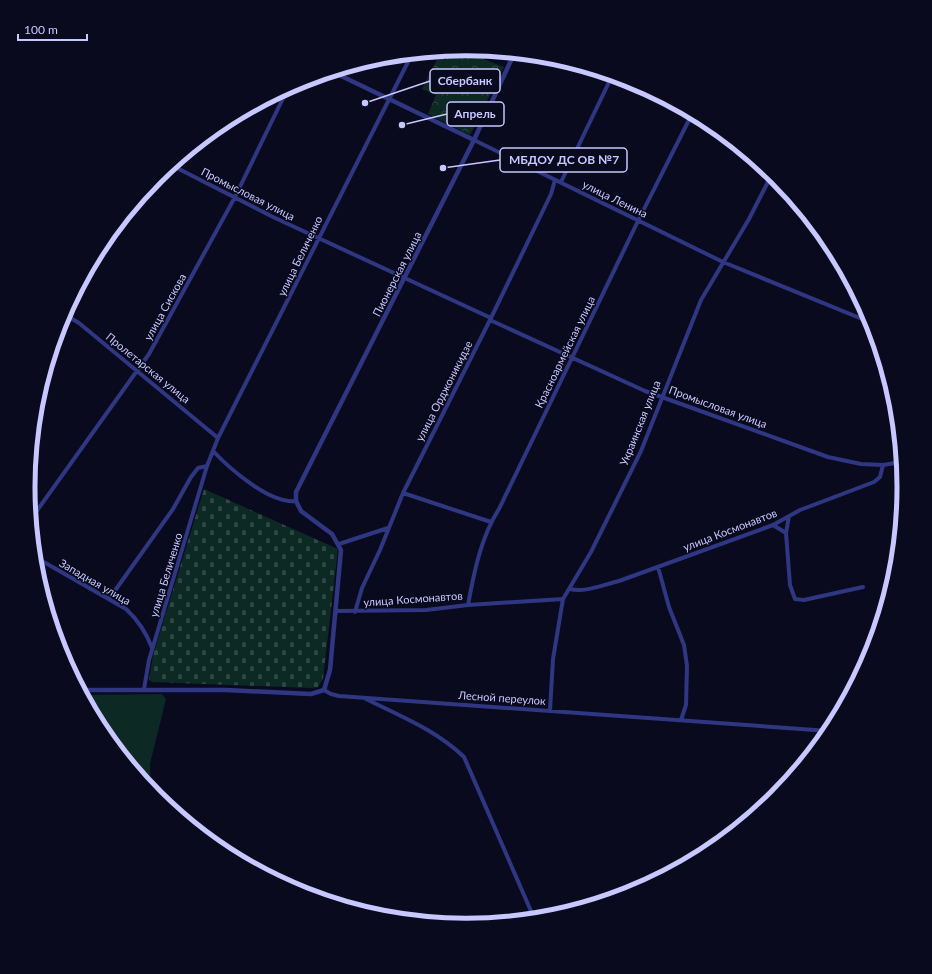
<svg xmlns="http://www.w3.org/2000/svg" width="932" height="974" viewBox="0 0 932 974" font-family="Lato,sans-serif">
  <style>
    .grass { fill: #0c2924 }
    .cemetery { fill: url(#cemetery-stones) }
    .park { fill: url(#park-crowns) }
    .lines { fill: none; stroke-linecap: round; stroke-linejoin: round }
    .minor { stroke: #2f3783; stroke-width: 4 }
    .tertiary { stroke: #2f3783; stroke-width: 4.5 }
    .labels { text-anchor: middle; stroke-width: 3; stroke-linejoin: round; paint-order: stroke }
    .street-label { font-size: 11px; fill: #c7c8ff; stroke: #0a0a1e }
    .rim { fill: none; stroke: #c7c8ff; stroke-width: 5 }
    .leader { fill: none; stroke: #c7c8ff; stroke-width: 1.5 }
    .callout-dot { fill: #c7c8ff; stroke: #0a0a1e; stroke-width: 1.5 }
    .callout { fill: #0a0a1e; stroke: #c7c8ff; stroke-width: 1.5 }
    .callout-label { font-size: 12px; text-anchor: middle; font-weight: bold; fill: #c7c8ff }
  </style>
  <defs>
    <pattern id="cemetery-stones" width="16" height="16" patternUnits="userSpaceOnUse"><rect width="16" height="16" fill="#0c2924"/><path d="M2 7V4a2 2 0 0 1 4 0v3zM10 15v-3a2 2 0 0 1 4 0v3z" fill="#2e4745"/></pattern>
    <pattern id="park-crowns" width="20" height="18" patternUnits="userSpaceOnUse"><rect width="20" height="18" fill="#0c2924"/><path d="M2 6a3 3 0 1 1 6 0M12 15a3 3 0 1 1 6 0" fill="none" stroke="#2e4745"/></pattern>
  </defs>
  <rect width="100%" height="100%" fill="#0a0a1e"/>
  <path class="grass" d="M162 694 166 699 150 764 151 790 102 730 83 695Z"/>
  <path class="cemetery" d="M204 489 338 549 323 679 318 687 312 688 152 682 149 680 153 655Z"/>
  <path class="park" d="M461 50 504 67 470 135 428 114 436 95 422 89 441 52Z"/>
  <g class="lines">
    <path class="minor" d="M474 140 723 262 872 323
      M171 165 273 217 491 318
      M561 182 612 76
      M64 314 79 323 218 438
      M490 320 645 391 828 457 861 464 883 465 901 462
      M213 451C230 469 270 504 296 501
      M403 493 491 522
      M31 519 149 354 235 197 288 88
      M773 525 786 533 790 585 795 599 804 600 863 587
      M786 533 789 516
      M339 544 388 528
      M35 557 126 609C138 620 146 632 152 648
      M658 567 669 607 684 645 687 666 686 705 681 720
      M570 589C585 593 605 584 619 581L773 525 800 510 874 482 880 477 883 465
      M109 599 173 509 191 477 198 468 207 466
      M468 605C474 572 481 537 499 509L638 221 692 114
      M336 611 426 610 468 605 563 599
      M355 612 362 588 380 550 403 493 490 320 551 194 555 180
      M144 689 149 660 207 466 218 438 412 54
      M324 690 331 694 339 696 829 731
      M366 699C400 716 436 730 464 757L534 918
      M550 710 553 659 563 599 591 552 641 451 701 300 749 219 772 174"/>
    <path class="tertiary" d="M333 72 474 140
      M80 690H226L311 694 324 690 330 670 341 550 332 534 301 511 296 501V492L474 140 514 54"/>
  </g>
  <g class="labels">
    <g class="street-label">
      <text transform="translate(248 194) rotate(27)" y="4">Промысловая улица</text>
      <text transform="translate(615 199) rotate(26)" y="4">улица Ленина</text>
      <text transform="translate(300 256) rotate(-64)" y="4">улица Беличенко</text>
      <text transform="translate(397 274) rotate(-63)" y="4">Пионерская улица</text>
      <text transform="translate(165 307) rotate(-61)" y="4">улица Сискова</text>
      <text transform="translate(565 352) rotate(-64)" y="4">Красноармейская улица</text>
      <text transform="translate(148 368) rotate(39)" y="4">Пролетарская улица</text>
      <text transform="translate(444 391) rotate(-63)" y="4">улица Орджоникидзе</text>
      <text transform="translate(718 407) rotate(20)" y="4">Промысловая улица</text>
      <text transform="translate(640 423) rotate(-68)" y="4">Украинская улица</text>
      <text transform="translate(730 530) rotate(-21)" y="4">улица Космонавтов</text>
      <text transform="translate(166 575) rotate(-73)" y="4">улица Беличенко</text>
      <text transform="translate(95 582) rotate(30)" y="4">Западная улица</text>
      <text transform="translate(413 599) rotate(-4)" y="4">улица Космонавтов</text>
      <text transform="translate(502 698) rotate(4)" y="4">Лесной переулок</text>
    </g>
  </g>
  <path d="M0 0H932V974H0ZM35 487a431 431 0 1 1 862 0a431 431 0 1 1-862 0Z" fill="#0a0a1e" fill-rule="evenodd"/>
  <path class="rim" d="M35 487a431 431 0 1 1 862 0a431 431 0 1 1-862 0Z"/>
  <path class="leader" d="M365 103L430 81M402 125L447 114M443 168L500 160"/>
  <g class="callout-dot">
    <circle cx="365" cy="103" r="4"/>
    <circle cx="402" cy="125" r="4"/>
    <circle cx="443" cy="168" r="4"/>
  </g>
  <g class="callout">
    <rect x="430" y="69" width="70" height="24" rx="4"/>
    <rect x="447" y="102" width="57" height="24" rx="4"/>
    <rect x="500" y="148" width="127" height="24" rx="4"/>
  </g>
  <g class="callout-label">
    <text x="465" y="85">Сбербанк</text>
    <text x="475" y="118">Апрель</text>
    <text x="564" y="164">МБДОУ ДС ОВ №7</text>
  </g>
  <path d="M18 34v6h69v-6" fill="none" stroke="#c7c8ff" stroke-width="2"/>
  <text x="24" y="34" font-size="12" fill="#c7c8ff" stroke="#0a0a1e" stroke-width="3" paint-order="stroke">100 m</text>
</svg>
